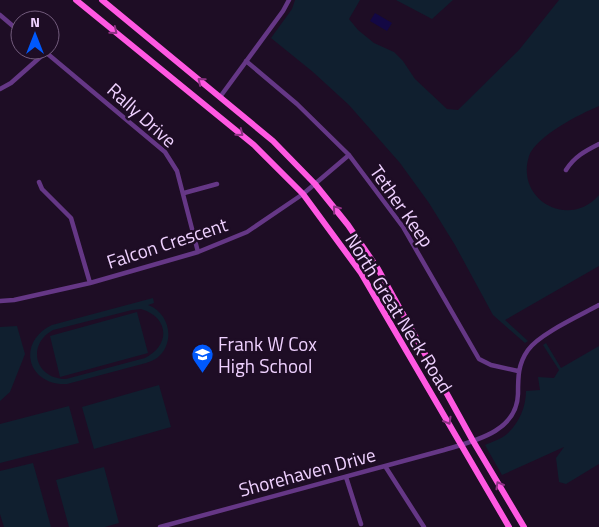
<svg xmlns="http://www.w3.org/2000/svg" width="599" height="527" viewBox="0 0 599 527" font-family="'Titillium Web',sans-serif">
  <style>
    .green { fill: #101f2f; fill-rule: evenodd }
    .water { fill: #130844 }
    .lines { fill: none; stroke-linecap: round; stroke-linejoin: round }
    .minor { stroke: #653786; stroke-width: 4.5 }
    .primary { stroke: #ff58e2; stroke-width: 6 }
    .oneway { stroke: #8e3284 }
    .labels { text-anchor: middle; stroke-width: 5; stroke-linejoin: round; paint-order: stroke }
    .street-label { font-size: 19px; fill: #efd1ff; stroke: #1e0d25 }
    .poi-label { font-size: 19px; fill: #efd1ff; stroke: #1e0d25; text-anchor: start }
  </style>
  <rect width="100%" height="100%" fill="#1e0d25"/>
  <path class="green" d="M295 0H360L349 19 358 30 374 43 394 52 403 61 415 79 447 109 458 110 519 50 559 0H599V106C580 114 536 136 529 156 515 200 569 230 599 195V266L505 320 528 341 525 343 493 315 455 245 429 203 400 163 349 105 313 72 271 38 292 9Z
    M396 0H453L432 19Z
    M153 298 154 303 148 305C170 313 176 343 157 358 154 360 149 362 146 363L67 384C27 386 16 342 52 325ZM141 309C169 317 171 345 145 358L66 379C35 379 26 345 53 330L132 310Z
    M137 312 148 353 60 377 50 336Z
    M17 326 25 354 10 392 0 401V327Z
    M546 343 561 368 599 346V464L566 484 559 482 556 458 564 447 502 475 485 445C492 442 501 439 507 434 519 423 526 407 526 391L540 390 538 377 554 378 559 370 543 345Z
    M159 385 171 427 94 449 82 407Z
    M69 406 79 443 0 463V424Z
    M33 463 51 527H4L0 514V471Z
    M104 467 119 523 105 527H69L56 480Z"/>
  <path class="water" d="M375 13 392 23 387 31 370 21Z"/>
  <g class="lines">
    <path class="minor" d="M0 15 20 32
      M43 50 165 152 177 171 198 252
      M246 61 297 104 349 155 403 227 479 359 491 365 518 371
      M0 89 11 83 46 52
      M220 97 283 11 289 0
      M566 170C574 157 585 151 599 144
      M39 182 42 189 71 218 90 283
      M184 193 217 184
      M0 301 14 300 90 283 198 252 247 232 303 194 349 155
      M385 466 424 527
      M346 477 361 524
      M160 527 444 450C474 441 517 432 518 394 518 377 518 364 528 350 539 334 581 315 599 305"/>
    <path class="primary" d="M76 0 254 145 303 194 361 273 509 527
      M102 0 273 141 315 184 348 225 378 269 473 441 524 527"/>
  </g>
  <defs><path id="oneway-chevron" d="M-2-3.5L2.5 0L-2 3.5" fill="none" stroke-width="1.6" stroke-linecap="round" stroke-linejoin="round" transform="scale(1.25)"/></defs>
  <g class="oneway">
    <use href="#oneway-chevron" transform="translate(114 31) rotate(39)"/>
    <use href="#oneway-chevron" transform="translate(201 81) rotate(-141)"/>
    <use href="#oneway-chevron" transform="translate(240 133) rotate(39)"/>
    <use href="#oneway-chevron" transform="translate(336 209) rotate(-129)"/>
    <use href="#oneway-chevron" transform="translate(448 421) rotate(60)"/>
    <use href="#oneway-chevron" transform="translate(499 485) rotate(-120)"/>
  </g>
  <defs>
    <symbol id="school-pin" viewBox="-11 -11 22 30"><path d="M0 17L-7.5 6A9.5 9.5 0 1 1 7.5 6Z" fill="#0059fc" stroke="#1e0d25"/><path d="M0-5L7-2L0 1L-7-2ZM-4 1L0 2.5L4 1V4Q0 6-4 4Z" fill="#fff"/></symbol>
  </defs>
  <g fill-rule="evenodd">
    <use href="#school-pin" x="190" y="342" width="25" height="34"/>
  </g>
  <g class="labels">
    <g class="street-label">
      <text transform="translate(142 115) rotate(42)" y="7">Rally Drive</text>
      <text transform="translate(402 206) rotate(55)" y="7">Tether Keep</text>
      <text transform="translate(167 243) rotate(-18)" y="7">Falcon Crescent</text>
      <text transform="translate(399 313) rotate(58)" y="7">North Great Neck Road</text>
      <text transform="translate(307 472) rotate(-15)" y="7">Shorehaven Drive</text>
    </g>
    <g class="poi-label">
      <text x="218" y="351">Frank W Cox<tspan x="218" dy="22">High School</tspan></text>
    </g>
  </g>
  <g transform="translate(35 35)"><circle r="24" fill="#1e0d25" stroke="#725b7c"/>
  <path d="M0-4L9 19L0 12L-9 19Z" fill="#0059fc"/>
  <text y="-8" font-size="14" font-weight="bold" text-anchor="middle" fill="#efd1ff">N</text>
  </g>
</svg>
